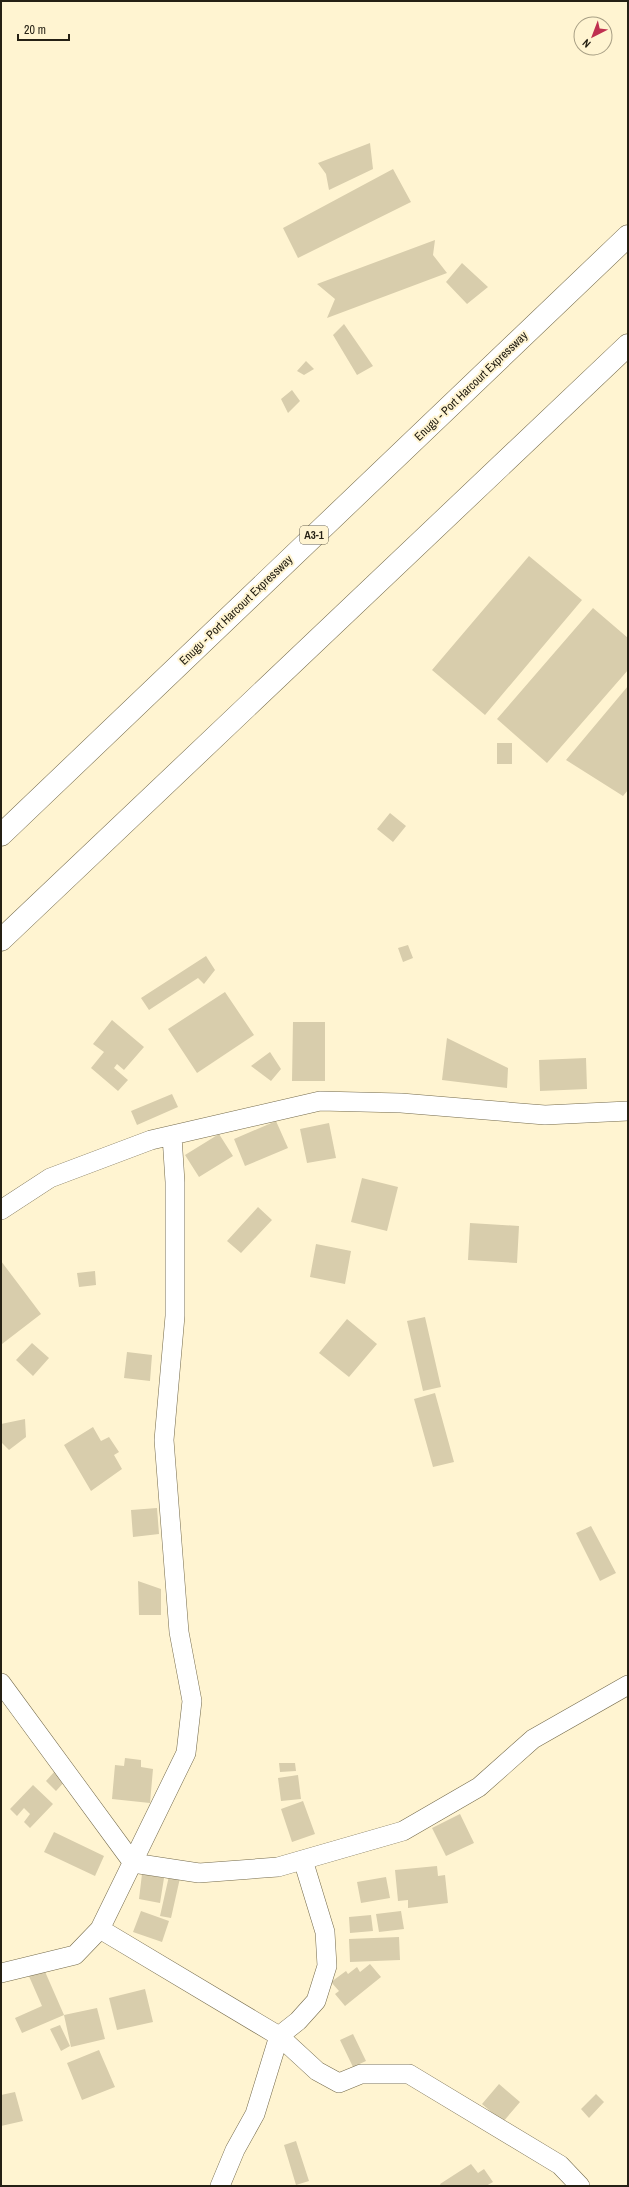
<svg xmlns="http://www.w3.org/2000/svg" width="629" height="2187" viewBox="0 0 629 2187" font-family="'Archivo Narrow',sans-serif">
  <style>
    .building { fill: #d8cdac }
    .lines { fill: none; stroke-linecap: round; stroke-linejoin: round }
    .street-casing { stroke: #746a4b; stroke-width: 20 }
    .highway-casing { stroke: #746a4b; stroke-width: 23 }
    .street { stroke: #fff; stroke-width: 19 }
    .highway { stroke: #fff; stroke-width: 22 }
    .labels { text-anchor: middle; stroke-width: 4; stroke-linejoin: round; paint-order: stroke }
    .shield { fill: #fff4d1; stroke: #66604d; stroke-width: 1 }
    .shield-label { font-size: 11px; font-weight: bold; fill: #252014 }
    .street-label { font-size: 12px; fill: #252014; stroke: #fff4d1 }
  </style>
  <rect width="100%" height="100%" fill="#fff4d1"/>
  <path class="building" d="M370 143 373 169 329 190 326 174 318 163Z
    M393 169 411 202 298 258 283 228Z
    M435 240 433 255 447 273 327 318 335 299 317 284Z
    M462 263 488 287 467 304 446 282Z
    M344 324 373 366 357 375 333 335Z
    M306 361 314 369 304 375 297 371Z
    M292 390 300 401 288 413 281 399Z
    M529 556 582 600 485 715 432 670Z
    M593 608 628 638V670L547 763 497 719Z
    M628 686V790L623 796 566 760Z
    M497 743H512V764H497Z
    M390 813 406 826 393 842 377 829Z
    M408 945 413 958 403 962 398 948Z
    M206 956 215 970 204 984 198 978 149 1010 141 998Z
    M225 992 254 1035 197 1073 168 1029Z
    M112 1020 144 1047 124 1070 117 1064 114 1068 128 1080 118 1091 91 1068 104 1052 93 1044Z
    M293 1022H325V1081H292Z
    M447 1038 508 1068 507 1088 442 1080Z
    M270 1052 281 1069 271 1081 251 1066Z
    M586 1058 587 1089 540 1091 539 1060Z
    M172 1094 178 1107 137 1125 131 1111Z
    M276 1121 288 1148 245 1166 234 1139Z
    M329 1123 336 1158 307 1163 300 1129Z
    M219 1134 233 1156 199 1177 185 1155Z
    M362 1178 398 1187 387 1231 351 1222Z
    M258 1207 272 1220 241 1253 227 1241Z
    M470 1223 519 1226 517 1263 468 1260Z
    M316 1244 351 1251 345 1284 310 1277Z
    M1 1261 41 1314 2 1344 1 1342Z
    M95 1271 96 1285 79 1287 77 1273Z
    M425 1317 441 1387 423 1391 407 1321Z
    M347 1319 377 1344 349 1377 319 1353Z
    M32 1343 49 1358 33 1376 16 1360Z
    M127 1352 152 1355 150 1381 124 1378Z
    M435 1393 454 1462 433 1467 414 1399Z
    M25 1419 26 1437 9 1450 1 1442V1424Z
    M93 1427 101 1441 109 1437 119 1452 114 1455 122 1469 91 1491 64 1445Z
    M157 1508 159 1534 133 1537 131 1510Z
    M591 1526 616 1573 600 1581 576 1533Z
    M138 1581 161 1589V1615H139Z
    M125 1758 141 1760V1767L153 1769 150 1803 112 1799 115 1765 124 1766Z
    M279 1763H295L296 1771 280 1772Z
    M55 1771 66 1780 56 1791 46 1781Z
    M298 1775 301 1799 281 1801 278 1778Z
    M33 1785 53 1804 30 1828 24 1822 30 1814 24 1808 17 1816 10 1809Z
    M303 1801 315 1834 292 1842 281 1809Z
    M460 1814 474 1843 446 1856 432 1828Z
    M54 1832 104 1856 95 1876 44 1852Z
    M437 1866 438 1876 445 1875 448 1903 408 1908V1900L398 1901 395 1870Z
    M142 1874 164 1878 160 1903 139 1899Z
    M169 1876 180 1878 171 1918 160 1916Z
    M386 1877 390 1898 361 1903 357 1882Z
    M141 1911 169 1921 162 1942 133 1932Z
    M401 1911 404 1929 379 1932 376 1914Z
    M371 1915 373 1931 350 1933 349 1917Z
    M399 1937 400 1960 350 1962 349 1939Z
    M370 1964 381 1977 345 2006 335 1994 339 1991 331 1982 346 1971 348 1974 357 1967 360 1972Z
    M43 1967 64 2015 22 2033 15 2018 42 2006 28 1974Z
    M145 1989 153 2022 117 2030 109 1998Z
    M97 2008 105 2039 71 2047 64 2015Z
    M60 2025 70 2046 61 2051 50 2029Z
    M353 2034 366 2061 353 2067 340 2040Z
    M99 2050 115 2087 82 2100 67 2063Z
    M499 2084 520 2102 503 2122 482 2104Z
    M15 2092 23 2121 1 2126V2095Z
    M596 2094 604 2102 589 2118 581 2109Z
    M296 2141 309 2181 296 2185 284 2145Z
    M471 2164 478 2173 484 2169 493 2182 486 2186H441L440 2184Z"/>
  <g class="lines">
    <defs>
      <path id="street" d="M1 1210 50 1178 151 1140 320 1101 401 1103 545 1115 628 1111
        M1 1683 133 1863 199 1873 278 1867 403 1831 479 1787 533 1739 628 1685
        M100 1929 279 2036 317 2071 339 2083 361 2074H409L560 2165 580 2186
        M1 1973 75 1955 100 1929 186 1753 192 1701 179 1632 164 1440 175 1316V1182L172 1136
        M220 2186 235 2150 255 2114 279 2036 298 2021 316 2001 327 1966 325 1932 303 1860"/>
      <path id="highway" d="M1 835 628 236
        M1 940 628 345"/>
    </defs>
    <use href="#street" class="street-casing"/>
    <use href="#highway" class="highway-casing"/>
    <use href="#street" class="street"/>
    <use href="#highway" class="highway"/>
  </g>
  <g class="labels">
    <rect class="shield" x="300" y="526" width="28" height="18" rx="3"/>
    <g class="shield-label">
      <text x="314" y="539">A3-1</text>
    </g>
    <g class="street-label">
      <text transform="translate(471 386) rotate(-44)" y="4">Enugu - Port Harcourt Expressway</text>
      <text transform="translate(236 610) rotate(-44)" y="4">Enugu - Port Harcourt Expressway</text>
    </g>
  </g>
  <rect width="629" height="2187" fill="none" stroke="#252014" stroke-width="4"/>
  <g transform="translate(593 36) rotate(222)"><circle r="19" fill="#fff4d1" stroke="#a89f85"/>
  <path d="M0-3L7 15L0 10L-7 15Z" fill="#bf2f50"/>
  <text y="-6" font-size="11" font-weight="bold" text-anchor="middle" fill="#252014">N</text>
  </g>
  <path d="M18 34v6h51v-6" fill="none" stroke="#252014" stroke-width="2"/>
  <text x="24" y="34" font-size="12" fill="#252014" stroke="#fff4d1" stroke-width="3" paint-order="stroke">20 m</text>
</svg>
